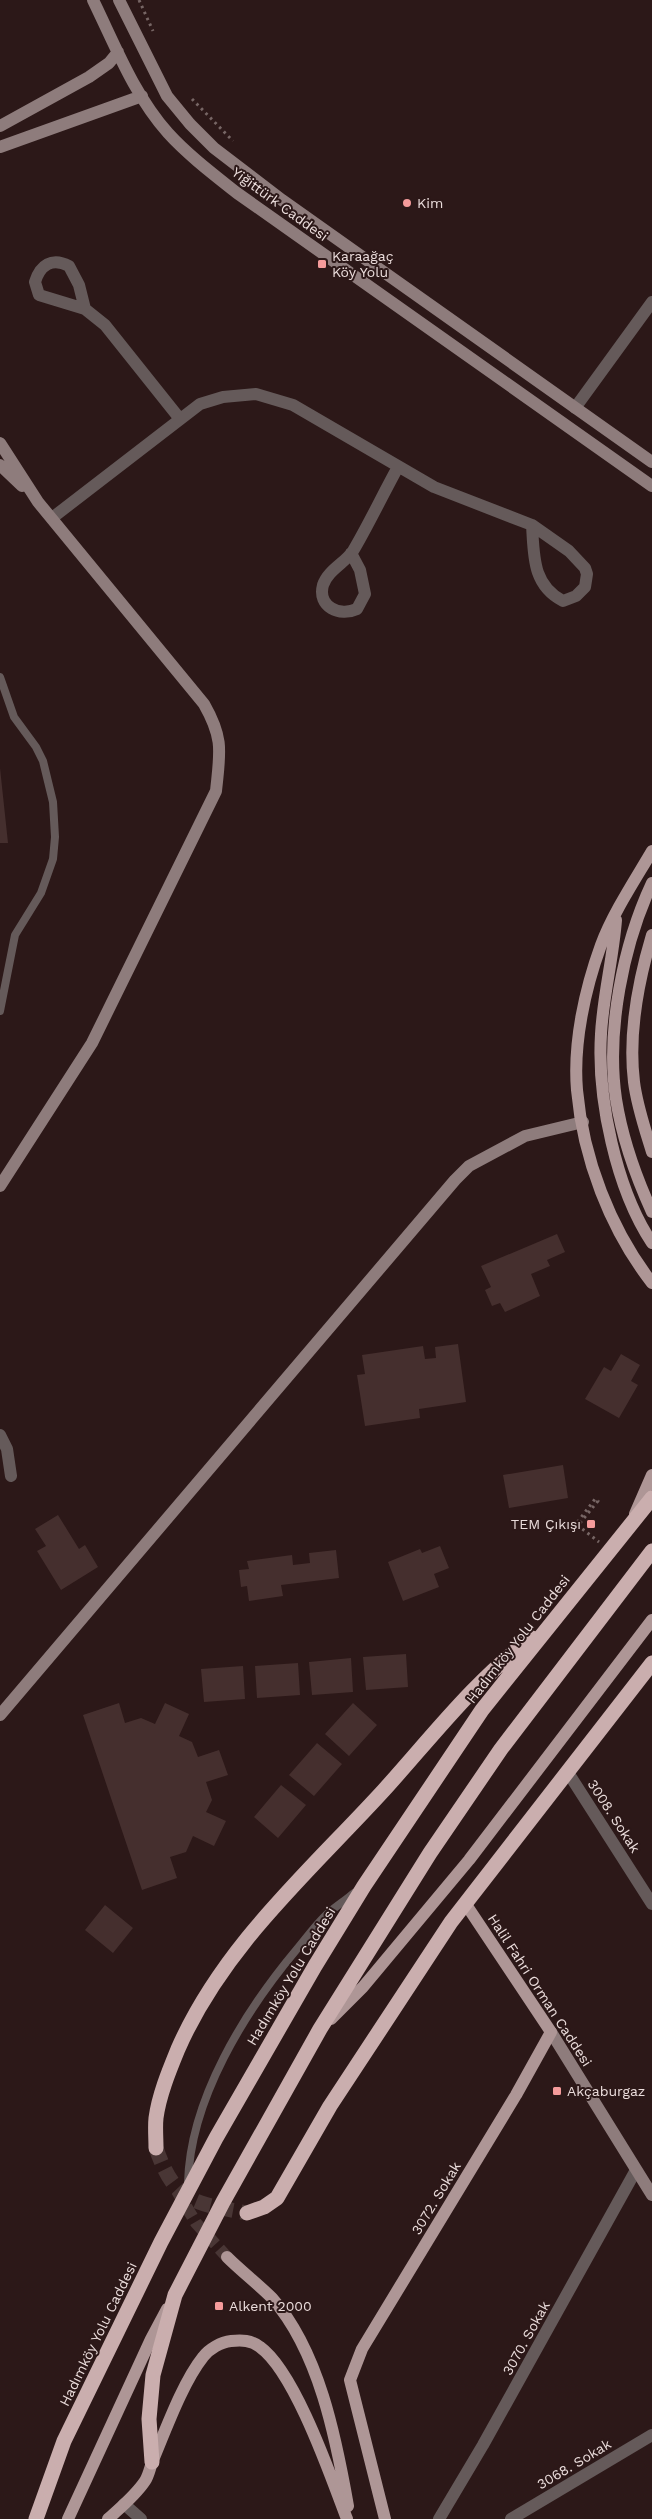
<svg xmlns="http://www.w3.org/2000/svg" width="652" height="2519" viewBox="0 0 652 2519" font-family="'Work Sans',sans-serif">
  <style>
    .building { fill: #452f2e }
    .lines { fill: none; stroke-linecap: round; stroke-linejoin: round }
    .primary-tunnel { stroke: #493635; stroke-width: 12; stroke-dasharray: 12 6; stroke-linecap: butt }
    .highway-tunnel { stroke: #493635; stroke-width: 15; stroke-dasharray: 15 8; stroke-linecap: butt }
    .path { stroke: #776665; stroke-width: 3; stroke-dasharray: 2.5 4; stroke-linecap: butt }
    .lane { stroke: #655a5a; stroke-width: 8 }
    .street { stroke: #655a5a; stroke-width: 12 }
    .secondary { stroke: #8e7c7c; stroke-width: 12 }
    .primary { stroke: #ae9696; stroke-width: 12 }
    .highway { stroke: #caaeae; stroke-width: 15 }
    .poi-dot { fill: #f59b9b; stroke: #2c1818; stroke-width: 2 }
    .labels { text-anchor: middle; stroke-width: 4; stroke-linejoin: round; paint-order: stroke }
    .poi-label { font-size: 14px; fill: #ebdddc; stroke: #2c1818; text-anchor: start }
    .street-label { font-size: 14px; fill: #ebdddc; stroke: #2c1818 }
  </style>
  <rect width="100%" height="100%" fill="#2c1818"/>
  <path class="building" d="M0 768 8 843H0Z
    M557 1234 565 1252 547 1260 550 1266 531 1274 540 1296 505 1312 500 1303 492 1306 485 1290 491 1287 481 1266Z
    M458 1344 466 1402 419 1409 420 1418 365 1426 357 1375 365 1374 362 1355 423 1346 425 1359 436 1358 435 1347Z
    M621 1354 640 1365 631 1381 638 1385 619 1418 585 1399 604 1367 611 1371Z
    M563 1465 568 1498 509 1508 503 1475Z
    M58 1515 79 1549 85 1545 98 1567 61 1590 37 1551 46 1546 35 1529Z
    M440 1546 449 1568 434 1574 439 1587 403 1601 388 1562 420 1549 422 1553Z
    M336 1550 339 1578 281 1585 283 1596 249 1601 247 1586 241 1587 239 1570 249 1569 247 1561 292 1555 293 1565 310 1563 309 1553Z
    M406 1654 408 1687 366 1690 363 1657Z
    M351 1658 353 1692 312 1695 309 1662Z
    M298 1663 300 1695 257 1698 255 1666Z
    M243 1666 245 1699 204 1702 201 1669Z
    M119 1703 125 1723 141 1718 155 1724 165 1703 189 1714 179 1736 192 1742 198 1757 219 1750 228 1775 206 1782 212 1800 206 1812 226 1821 214 1846 193 1836 186 1852 170 1857 177 1878 142 1890 83 1715Z
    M353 1703 377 1725 349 1756 325 1734Z
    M317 1743 342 1764 314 1796 289 1775Z
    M281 1785 306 1805 278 1838 254 1817Z
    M105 1905 133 1928 113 1953 85 1930Z"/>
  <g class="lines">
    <path class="primary-tunnel" d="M177 2191 196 2223 227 2257"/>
    <path class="highway-tunnel" d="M156 2148C175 2203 194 2203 247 2213"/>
    <path class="path" d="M139 0 153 31
      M192 99 233 141
      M580 1523 598 1501 595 1499 576 1524 599 1542"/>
    <path class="lane" d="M0 677 14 717 36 747 43 761 53 802 55 837 53 859 41 893 15 935 0 1011
      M188 2183C190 2099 245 2011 297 1949 306 1938 315 1926 324 1917 333 1908 345 1901 354 1893"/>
    <path class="street" d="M85 309 79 285 69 266C52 257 40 265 35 282L39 295 85 309 105 325 180 419
      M575 408 652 302
      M52 518 200 404 223 397 256 394 293 405 434 487 532 525 569 551 585 568 587 574 585 587 576 596 563 601C532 585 534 555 532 525
      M351 553 360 570 365 594 357 609C340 617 317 607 323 585 328 570 345 563 353 551 369 524 383 494 398 467
      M0 1435 7 1449 11 1476
      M567 1771 652 1904
      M124 2504 141 2519
      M439 2519 483 2445 636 2170
      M511 2519 652 2435"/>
    <path class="secondary" d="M93 0C115 45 134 95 168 133 188 155 213 174 237 193L652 486
      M119 0 167 96 190 124 214 148 282 200 652 462
      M0 126 89 77 109 63 118 52
      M0 147 142 96
      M0 443 38 502 204 704C224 739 220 752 216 791L92 1043 0 1186
      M0 465 22 486
      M0 1715 455 1180 469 1166 525 1136 583 1122
      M551 2032 652 2195"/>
    <path class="primary" d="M652 851C635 880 613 913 601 945 585 989 573 1043 577 1090 583 1158 610 1229 652 1283
      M652 883C623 945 606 1031 616 1099 622 1137 636 1177 652 1212
      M616 920C613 959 603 996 601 1034 597 1098 616 1189 652 1243
      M652 935C638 982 628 1033 634 1082 637 1106 645 1129 652 1152
      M635 1514 652 1475
      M331 2019 363 1987 469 1860 652 1620
      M227 2257C241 2271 258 2284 272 2298 319 2351 336 2438 348 2506
      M68 2519 151 2339 167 2309
      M108 2519C121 2507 135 2496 145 2481 149 2475 150 2467 153 2460 166 2429 183 2382 203 2357 209 2349 221 2342 231 2341 242 2340 251 2340 260 2347 295 2372 331 2477 347 2519
      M385 2519 350 2380 362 2349 516 2095 551 2032 465 1903"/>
    <path class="highway" d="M156 2148C156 2138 155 2127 156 2118 159 2095 169 2071 178 2049 223 1946 309 1872 384 1790 431 1738 476 1679 532 1638
      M247 2213 264 2207 277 2198 330 2106 451 1922 652 1663
      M152 2462 149 2419 153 2375 175 2295 223 2202 320 2029 430 1853 501 1749 652 1551
      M36 2519 64 2441 161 2242 216 2138 315 1966 364 1886 482 1710 652 1498"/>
  </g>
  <g class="poi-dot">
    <circle cx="407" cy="203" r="5"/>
    <rect x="317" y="259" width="10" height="10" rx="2.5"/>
    <rect x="586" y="1519" width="10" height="10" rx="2.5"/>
    <rect x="552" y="2086" width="10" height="10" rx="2.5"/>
    <rect x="214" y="2301" width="10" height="10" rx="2.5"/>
  </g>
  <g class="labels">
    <g class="poi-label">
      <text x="417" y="208">Kim</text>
      <text x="332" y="261">Karaağaç<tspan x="332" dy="16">Köy Yolu</tspan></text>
      <text x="581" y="1529" text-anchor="end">TEM Çıkışı</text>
      <text x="567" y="2096">Akçaburgaz</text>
      <text x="229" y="2311">Alkent 2000</text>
    </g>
    <g class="street-label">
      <text transform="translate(280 204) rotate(36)" y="5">Yiğittürk Caddesi</text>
      <text transform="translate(518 1639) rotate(-52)" y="5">Hadımköy Yolu Caddesi</text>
      <text transform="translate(614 1816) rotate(57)" y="5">3008. Sokak</text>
      <text transform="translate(291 1976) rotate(-59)" y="5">Hadımköy Yolu Caddesi</text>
      <text transform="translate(540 1990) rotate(57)" y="5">Halil Fahri Orman Caddesi</text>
      <text transform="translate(436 2198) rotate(-59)" y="5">3072. Sokak</text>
      <text transform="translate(98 2334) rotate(-64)" y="5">Hadımköy Yolu Caddesi</text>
      <text transform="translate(526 2338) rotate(-61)" y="5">3070. Sokak</text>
      <text transform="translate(574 2464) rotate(-31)" y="5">3068. Sokak</text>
    </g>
  </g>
</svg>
